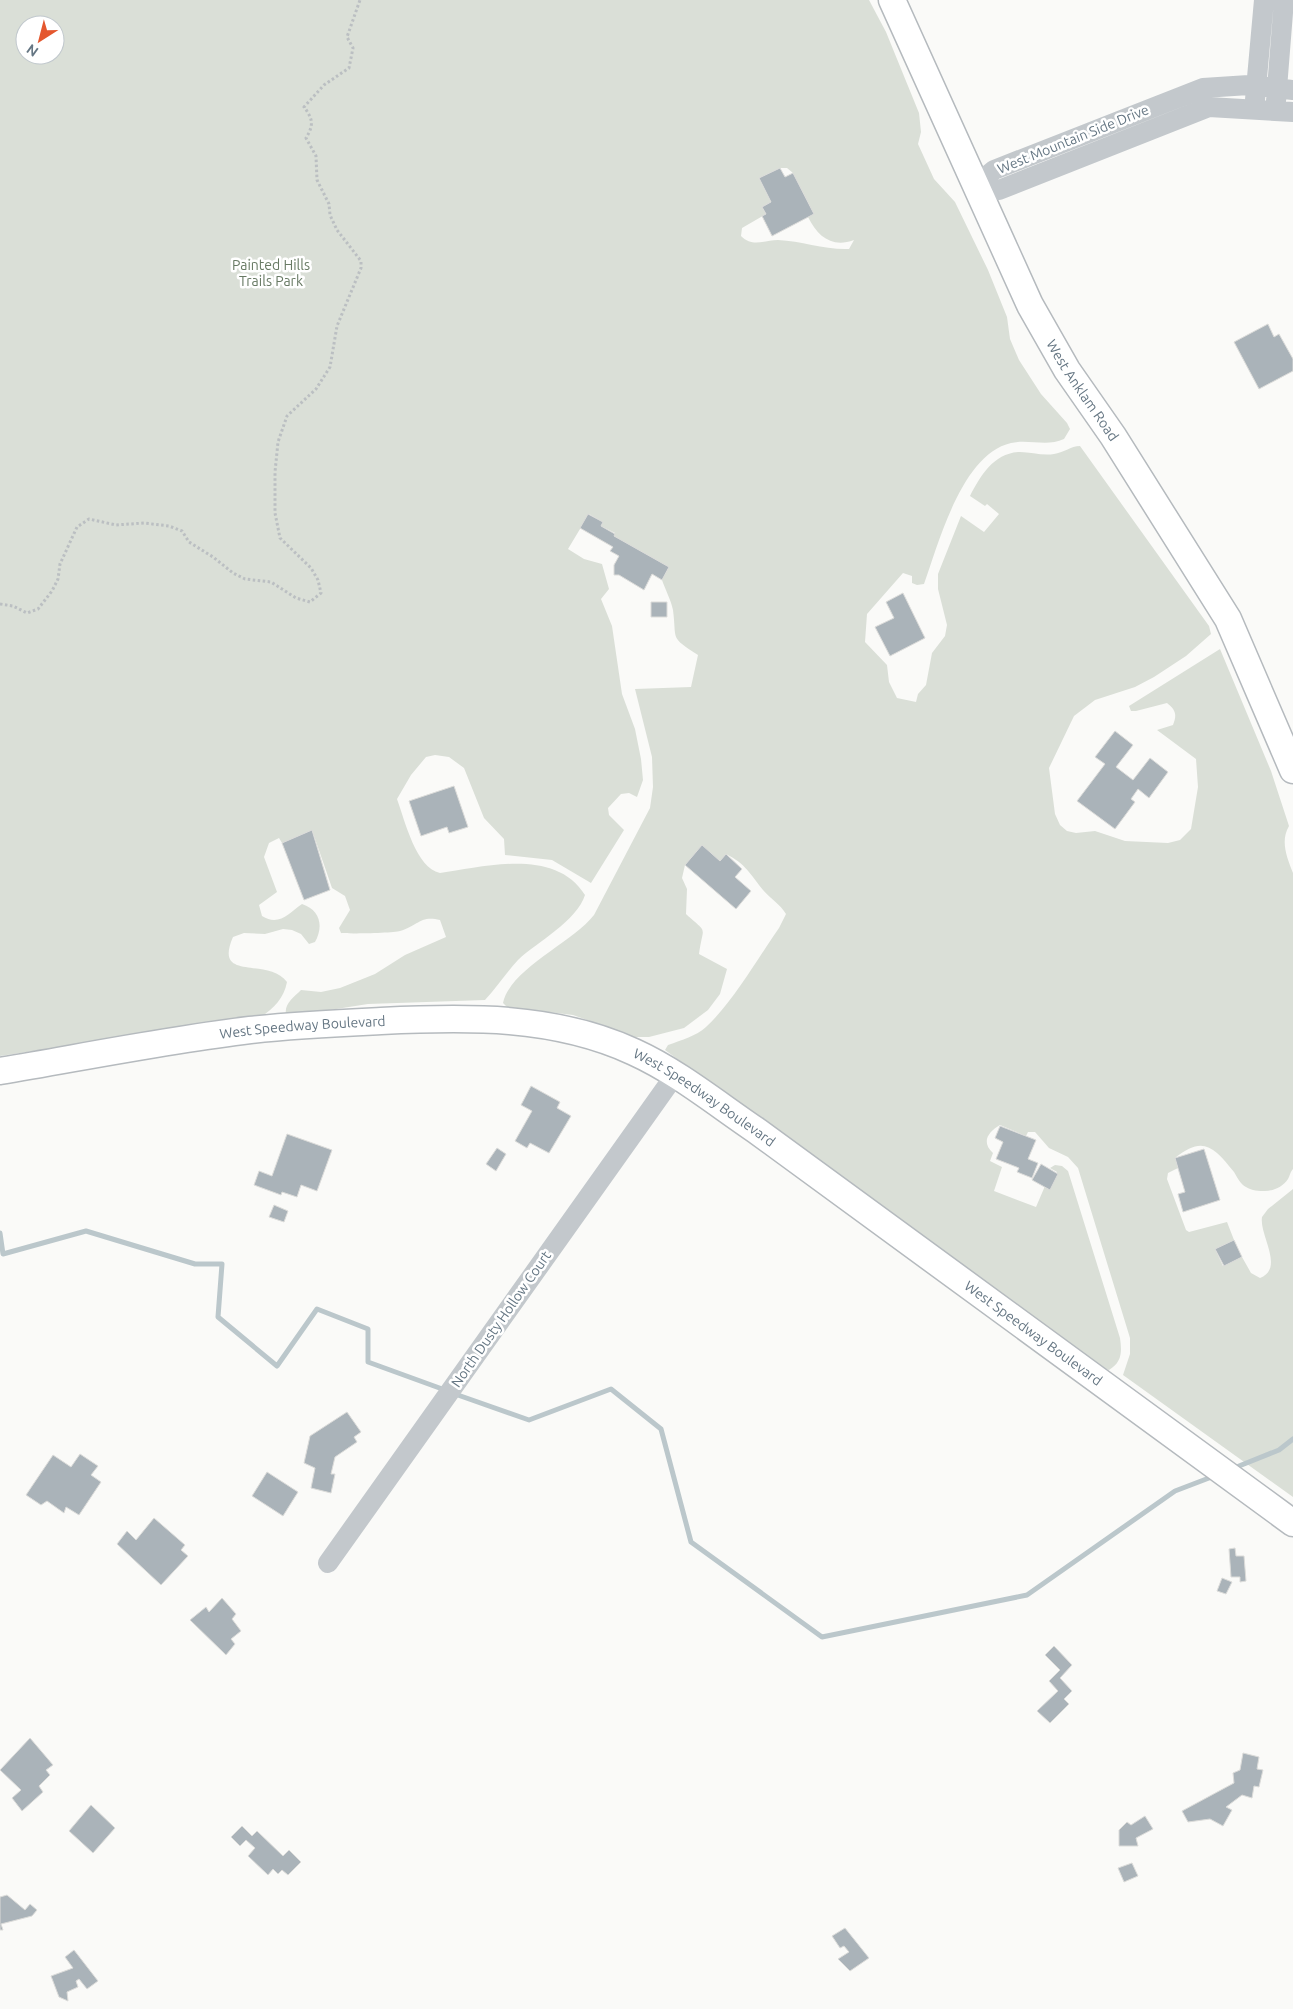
<svg xmlns="http://www.w3.org/2000/svg" width="1293" height="2009" viewBox="0 0 1293 2009" font-family="Ubuntu,sans-serif">
  <style>
    .green { fill: #dadfd7; fill-rule: evenodd }
    .lines { fill: none; stroke-linecap: round; stroke-linejoin: round }
    .stream { stroke: #bbc7cb; stroke-width: 5 }
    .building { fill: #aab3b9; stroke: #dcdcda }
    .major-casing { stroke: #b5babe; stroke-width: 29 }
    .path { stroke: #bbbfc2; stroke-width: 3; stroke-dasharray: 2.5 2.5; stroke-linecap: butt }
    .minor { stroke: #c3c8cc; stroke-width: 20 }
    .major { stroke: #fff; stroke-width: 26 }
    .labels { text-anchor: middle; stroke-width: 5; stroke-linejoin: round; paint-order: stroke }
    .street-label { font-size: 14px; fill: #657683; stroke: #fff }
    .park-label { font-size: 14px; fill: #687a64; stroke: #fff }
  </style>
  <rect width="100%" height="100%" fill="#fafaf8"/>
  <path class="green" d="M0 0H869L886 32 919 113 921 132 918 144 934 179 955 202 988 270 1007 317 1010 339 1019 360 1041 394 1067 423 1070 429 1064 439C1047 447 1029 439 1011 443 962 454 939 542 924 584L917 585 912 583V576L903 573 867 614 865 642 887 665 889 682 897 698 916 702 918 694 926 685 932 653 945 636 947 625 938 589V574L961 516 984 532 999 514 987 504 985 506 970 496C981 475 994 453 1020 452 1031 452 1043 456 1054 454 1063 453 1071 446 1080 446L1209 626 1211 634 1186 656 1154 677 1135 687 1095 700 1074 716 1049 768 1055 814 1060 825 1067 831 1076 833 1095 831 1125 841 1168 843 1180 840 1191 829 1198 787 1196 759 1157 730 1173 725C1177 715 1176 710 1167 703L1136 711H1131L1129 706 1220 649 1271 771 1289 826C1280 841 1287 858 1293 873V1169C1290 1172 1290 1176 1288 1179 1283 1187 1273 1191 1265 1191 1259 1191 1252 1191 1246 1187 1241 1185 1237 1177 1234 1172 1214 1147 1203 1135 1175 1158L1178 1168 1168 1173 1167 1179 1186 1230 1189 1232 1227 1222 1234 1240 1215 1249 1223 1266 1242 1257 1251 1273 1260 1278C1285 1268 1259 1235 1262 1217L1268 1209 1293 1189V1497L1123 1375 1130 1354V1338L1078 1168 1068 1157 1049 1148 1035 1132H1028L1026 1136 1000 1125C988 1132 981 1142 993 1153L990 1161 1002 1167 994 1191 1036 1207 1045 1186 1050 1188 1057 1172 1050 1168 1055 1165 1062 1166 1068 1171 1120 1338C1122 1352 1122 1362 1109 1370L1100 1367 665 1050 668 1045C682 1040 696 1036 706 1027 733 1002 758 958 779 928L786 914C780 904 771 899 763 890 750 874 746 864 726 854L720 861 702 846 685 865 682 878 687 889 686 914C709 935 703 924 699 954L727 969 720 994 708 1010 684 1028 649 1037H635L573 1015 507 1007 503 1003C510 969 572 943 594 915L650 808 653 787 652 757 635 689 691 687 698 655C669 636 677 641 673 610 671 600 665 589 662 580L669 567 614 536 615 533 601 526 603 522 589 514 568 549 584 559 602 564 609 589 601 599 612 626 622 694 635 729 641 759 643 780 637 797 629 793 621 794 608 808 609 815 624 830 591 883 552 860 505 855 504 839 484 818 464 768 449 757 435 755 426 757 411 775 397 799C405 821 416 868 440 873 484 867 555 847 585 895 577 921 537 942 518 960 506 973 497 987 485 1000L368 1004 291 1016 286 1014C284 1004 294 997 301 990L321 992 340 988 375 974 405 955 446 937 440 920C420 915 418 926 400 931 394 933 348 934 341 933L339 928 350 910 345 896 332 888 312 830 282 843 279 838 269 843 264 857 277 892 259 905 262 916C279 927 289 913 302 904 320 910 324 926 315 942L309 944 301 934 292 930 283 929 265 934 244 933 233 937C213 983 268 956 287 982 284 998 274 1008 261 1017L0 1056ZM25 25H55V55H25ZM780 168H787L793 173 814 214 808 217C818 237 832 248 854 240L849 249C825 250 802 241 778 240 764 240 753 248 741 236L742 228 766 214 762 207 771 202 759 178Z"/>
  <g class="lines">
    <path class="stream" d="M0 1233 3 1254 86 1231 195 1264H222L218 1317 277 1366 317 1309 368 1329V1362L445 1390
      M455 1394 529 1420 611 1389 661 1429 691 1542 822 1637 1027 1595 1175 1491 1209 1478
      M1239 1466 1279 1450 1293 1439"/>
  </g>
  <path class="building" d="M780 168 785 177 793 173 814 214 772 236 762 216 766 214 762 207 771 202 759 178Z
    M1268 324 1274 337 1279 334 1293 359V371L1259 389 1234 342Z
    M588 514 603 522 601 526 615 534 614 536 669 567 662 580 652 574 644 590 619 575H614V565L619 556 610 551 613 547 580 528Z
    M903 593 925 638 890 656 875 627 894 618 886 602Z
    M651 602H667V617H651Z
    M1115 731 1133 745 1116 767 1133 780 1150 758 1168 772 1149 798 1138 789 1131 799 1135 802 1115 829 1077 801 1105 764 1095 757Z
    M454 786 468 827 449 833 447 827 421 836 409 801Z
    M312 830 330 890 304 900 282 843Z
    M702 845 720 861 726 854 742 869 735 877 751 891 736 909 685 865Z
    M531 1086 560 1102 557 1108 571 1116 549 1153 530 1143 527 1148 515 1141 532 1111 521 1105Z
    M1000 1126 1036 1140 1028 1159 1038 1163 1032 1178 1017 1172 1019 1168 996 1159 1003 1142 995 1138Z
    M287 1134 332 1150 317 1191 301 1185 297 1197 282 1192 281 1195 254 1185 259 1171 272 1176Z
    M497 1148 506 1154 496 1171 486 1164Z
    M1204 1149 1220 1200 1183 1212 1178 1194 1185 1192 1175 1158Z
    M1041 1164 1058 1174 1050 1190 1032 1180Z
    M274 1205 288 1211 284 1222 269 1217Z
    M1234 1240 1242 1257 1224 1266 1215 1249Z
    M347 1412 361 1432 354 1437 357 1442 335 1457 331 1474H335L331 1493 311 1488 315 1468 304 1463 310 1436Z
    M80 1454 98 1466 91 1475 101 1482 79 1515 66 1507 64 1513 47 1501 41 1505 26 1495 53 1455 71 1467Z
    M267 1472 298 1492 283 1516 252 1496Z
    M154 1518 185 1545 181 1550 188 1556 161 1585 117 1544 127 1531 136 1540Z
    M1235 1548 1236 1556H1244L1246 1581 1240 1582V1577H1231L1229 1549Z
    M1222 1578 1232 1582 1226 1594 1217 1591Z
    M222 1598 236 1614 232 1619 241 1631 231 1639 235 1644 226 1655 190 1620 206 1607 209 1612Z
    M1054 1646 1072 1665 1060 1678 1072 1691 1064 1699 1069 1704 1050 1723 1037 1711 1058 1691 1049 1681 1060 1670 1045 1655Z
    M30 1738 53 1765 46 1770 50 1775 39 1786 43 1792 22 1811 12 1798 21 1790 0 1770Z
    M1243 1753 1259 1757 1257 1769 1263 1770 1259 1787 1254 1786 1252 1798 1242 1795 1226 1807 1232 1810 1223 1826 1210 1819 1188 1822 1182 1811 1234 1783 1233 1773 1240 1770Z
    M91 1805 115 1828 93 1853 69 1831Z
    M1145 1816 1153 1829 1136 1838 1138 1846H1119V1830L1127 1822 1131 1825Z
    M242 1826 252 1836 257 1831 283 1856 289 1850 301 1862 288 1875 282 1870 278 1874 273 1869 268 1875 248 1856 255 1848 246 1840 240 1846 231 1837Z
    M1132 1863 1138 1876 1124 1882 1118 1868Z
    M7 1895 25 1910 30 1904 37 1910 32 1916 1 1924 3 1930H0V1897Z
    M845 1928 869 1958 850 1971 838 1959 849 1952 844 1946 840 1948 832 1936Z
    M74 1950 98 1981 87 1989 79 1979 76 1981 78 1987 67 1992 68 2001 59 1997 51 1976 73 1968 65 1957Z"/>
  <g class="lines">
    <defs>
      <g id="major">
        <path id="s1" d="M892 0 1030 305 1067 370 1113 436 1228 619 1293 770"/>
        <path id="s2" d="M0 1071C83 1057 167 1040 250 1030 293 1025 338 1023 381 1021 467 1017 554 1015 634 1052 678 1072 717 1104 757 1131L1293 1523"/>
      </g>
    </defs>
    <use href="#major" class="major-casing"/>
    <path class="path" d="M0 604 13 606 27 613 38 609 52 591 58 579 60 564 77 527 89 519 116 525 144 523 169 526 182 531 189 542 213 557 233 573 245 579 271 582 296 598 310 602 321 593 318 580 311 568 280 538 275 513V472L278 442 287 416 316 389 330 367 337 326 361 268V261L337 230 330 215 329 204 317 180 316 156 306 138C314 125 313 119 304 107L324 85 349 68 353 48 347 37 360 0"/>
    <path class="minor" d="M1255 100 1264 0
      M1276 101 1284 0
      M977 184 994 170 1203 88 1249 85 1293 90
      M977 184 999 190 1209 107 1293 112
      M328 1563 675 1075"/>
    <use href="#major" class="major"/>
  </g>
  <g class="labels">
    <g class="street-label">
      <text transform="translate(1073 139) rotate(-22)" y="5">West Mountain Side Drive</text>
      <text dy="5" stroke="none"><textPath href="#s1" startOffset="435">West Anklam Road</textPath></text>
      <text dy="5" stroke="none"><textPath href="#s2" startOffset="306">West Speedway Boulevard</textPath></text>
      <text dy="5" stroke="none"><textPath href="#s2" startOffset="726">West Speedway Boulevard</textPath></text>
      <text transform="translate(501 1319) rotate(-55)" y="5">North Dusty Hollow Court</text>
      <text dy="5" stroke="none"><textPath href="#s2" startOffset="1131">West Speedway Boulevard</textPath></text>
    </g>
    <g class="park-label">
      <text x="271" y="270">Painted Hills<tspan x="271" dy="16">Trails Park</tspan></text>
    </g>
  </g>
  <g transform="translate(40 40) rotate(216)"><circle r="24" fill="#ffffff" stroke="#c1c8cd"/>
  <path d="M0-4L9 19L0 12L-9 19Z" fill="#e4572e"/>
  <text y="-8" font-size="14" font-weight="bold" text-anchor="middle" fill="#657683">N</text>
  </g>
</svg>
